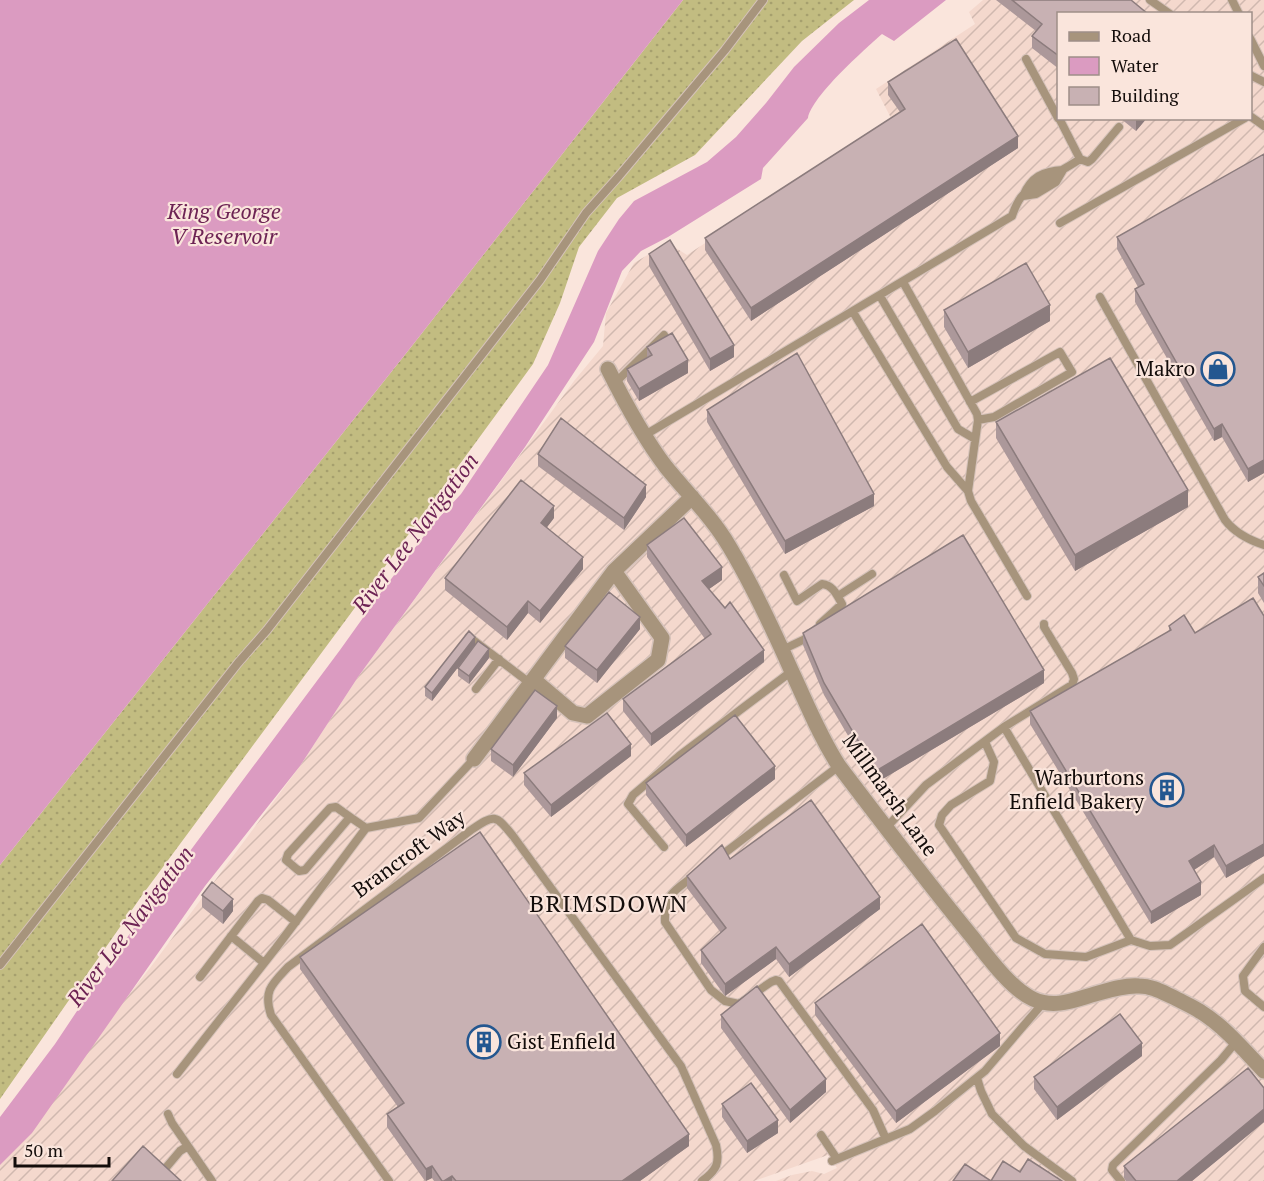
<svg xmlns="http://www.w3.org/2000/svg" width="1264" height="1181" viewBox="0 0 1264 1181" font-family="'PT Serif',serif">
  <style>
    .industrial { fill: url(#industrial-furrows); fill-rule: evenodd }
    .grass { fill: url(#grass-dots) }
    .water { fill: #db9bc1 }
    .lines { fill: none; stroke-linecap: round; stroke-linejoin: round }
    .service-casing { stroke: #d5c2ba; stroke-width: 10 }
    .minor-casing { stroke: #d5c2ba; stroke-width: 18 }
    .service { stroke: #a7947c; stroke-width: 8 }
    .minor { stroke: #a7947c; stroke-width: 15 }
    .wall { fill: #ac989a }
    .shaded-wall { fill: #8c7c7d }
    .building { fill: #c8b1b3; stroke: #8c7c7d; stroke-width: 1.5 }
    .labels { text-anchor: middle; stroke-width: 4.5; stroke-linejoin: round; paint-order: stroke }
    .poi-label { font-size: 21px; fill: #130c0a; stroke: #fae5dc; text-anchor: end }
    .street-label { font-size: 21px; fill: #130c0a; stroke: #fae5dc }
    .water-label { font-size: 22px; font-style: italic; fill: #6d2354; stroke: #fae5dc }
    .quarter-label { font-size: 24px; letter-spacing: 1.5px; fill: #130c0a; stroke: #fae5dc }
  </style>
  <defs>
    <pattern id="industrial-furrows" width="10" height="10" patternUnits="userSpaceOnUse" patternTransform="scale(1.5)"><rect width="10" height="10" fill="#f4d8cd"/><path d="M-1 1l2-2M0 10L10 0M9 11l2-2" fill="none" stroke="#d0b8af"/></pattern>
    <pattern id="grass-dots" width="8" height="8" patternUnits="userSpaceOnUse" patternTransform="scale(1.5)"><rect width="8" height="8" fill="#c2bc81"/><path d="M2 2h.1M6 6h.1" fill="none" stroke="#a6a06e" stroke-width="1.8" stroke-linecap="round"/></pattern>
  </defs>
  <rect width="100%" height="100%" fill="#fae5dc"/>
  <path class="industrial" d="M983 0H1264V1181H776L792 1175 812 1171 824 1174 837 1168 828 1155 754 1181H0V1159L150 968 300 766 358 677 574 381 603 346 606 313 634 263 668 243 687 255 892 120 876 89 975 24 969 12ZM1058 14H1250V118H1058Z"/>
  <path class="grass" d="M683 0H854L802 41 695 155 617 198 579 247 560 303 533 364 351 613 143 894 0 1099V865L415 342Z"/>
  <path class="water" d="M0 0H683L415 342 0 865Z
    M869 0H946L894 41 882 34C864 50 812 96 808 118L763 168 761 179 668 237 641 251 622 271 594 342 525 447 358 677 300 766 205 886 32 1133 0 1165V1117L55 1044 107 966 155 898 340 650 385 587 434 523 461 494 548 365 598 251 619 219 634 201 707 162 736 137 766 103 794 67 839 23Z"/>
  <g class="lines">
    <defs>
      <path id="service" d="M1150 0 1170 14
        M1232 0 1239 14
        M1250 38 1264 66
        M1026 59 1058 118
        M1250 75 1264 82
        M1250 116 1264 126
        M1059 118 1080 159 1088 162 1092 159 1119 127
        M1063 170 1056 182 1036 194 1023 196C1031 177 1043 171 1063 170Z
        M1060 223 1245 118
        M903 282 977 414 978 420 968 491 971 501 1027 596
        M880 296 958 429 975 439
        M1100 297 1225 520C1235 533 1249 540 1264 545
        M853 312 947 467 968 491
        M615 383 664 335
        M970 402 1060 352 1072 372 994 417 978 420
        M645 435 1012 216C1015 208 1017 201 1023 195 1038 181 1063 171 1080 159
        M784 575 797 601 822 584C833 585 837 595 842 604L820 624
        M838 596 872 574
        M469 637 531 684
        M782 650 805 639 809 634
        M476 689 499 659
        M1004 727 1131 940 1150 946 1170 945 1264 878
        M985 742 994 762 990 781 951 805 942 815 939 825 1016 938 1045 954 1086 957 1131 940
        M336 807 350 817 305 870 299 871 286 860 288 854 330 808Z
        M350 817 366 828
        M886 828 926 785 1004 727 1072 685 1074 679 1072 673 1044 627V624
        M664 847 628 804 633 795 679 756 792 671
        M718 858 839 766
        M694 876C674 891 664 894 665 922L711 990 725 1001 739 1004 771 982 776 980 779 981 873 1110 886 1139
        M231 936 264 963
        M1264 947 1243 976 1245 991 1264 1007
        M0 965 238 663 267 630 540 280 586 213 619 176 725 50 763 0
        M200 977 258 901 262 898 268 900 296 922
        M177 1074 276 948 366 828 419 818 474 759
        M977 1078 981 1091 992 1114 1024 1146 1072 1181
        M168 1114 172 1123 212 1181
        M821 1135 837 1159
        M832 1161 910 1129 935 1111 985 1071 1043 1003
        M164 1170 180 1151 188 1146
        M389 1181 271 1015C263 991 272 984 288 967L471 830C495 814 495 814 513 836L681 1066 716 1145C720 1163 717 1170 702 1181
        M1121 1181 1112 1170 1113 1165 1221 1060 1236 1042"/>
      <path id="minor" d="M608 369C625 403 643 437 666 467 687 493 712 517 729 546 753 586 773 629 792 672 807 704 820 737 839 766 883 824 927 882 973 938 988 957 1011 989 1033 999 1054 1009 1074 1000 1095 994 1109 990 1124 985 1139 986 1152 986 1162 992 1173 997 1182 1002 1192 1006 1201 1012 1225 1027 1244 1050 1264 1071
        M534 680 573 713 587 716 658 660 662 638 614 571
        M474 759 614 571 692 497"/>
    </defs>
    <use href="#service" class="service-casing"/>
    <use href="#minor" class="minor-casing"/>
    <use href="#service" class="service"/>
    <use href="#minor" class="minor"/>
  </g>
  <path class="wall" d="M996 0H1131L1059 14V69L1032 48V36L1036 31Z
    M888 82 1018 148 751 321 705 250V238L900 112 888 95Z
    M1120 118H1147L1136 131Z
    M1264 154V473L1248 482 1222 437 1214 441 1135 302V289L1138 287 1117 249V237Z
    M649 254 734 357 710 371 649 266Z
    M944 310 1050 321 968 368 944 327Z
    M647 347 688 373 639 401 627 381V369L647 357Z
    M707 410 874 506 785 554 707 422Z
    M996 422 1188 507 1075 571 996 438Z
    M538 454 646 497 624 530 538 466Z
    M554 518 547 527 583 569 540 623 528 613 507 640 445 590V578Z
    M647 545 722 580 709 589 764 662 651 746 623 711V699L705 639 647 557Z
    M1264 573V603L1258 593V577Z
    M1264 616V856L1226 878 1214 857 1194 870 1201 895 1151 924 1030 724V711L1169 631V626L1195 633Z
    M640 629 597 683 565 658V646Z
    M803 633 1044 683 876 783 824 695 803 645Z
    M475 645 432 701 425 696V687Z
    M489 658 469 684 458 676V668Z
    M557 718 513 777 491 761V749Z
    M631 756 551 817 524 785V773Z
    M775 779 686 847 646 795V783Z
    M730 859 880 909 789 977 776 959 725 996 701 963V950L721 933 687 888V876Z
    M202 895 233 911 223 924 202 907Z
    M300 957 689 1146 640 1181H434L432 1178 425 1181 387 1127V1114L398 1107 300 969Z
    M815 1003 1000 1046 896 1123 815 1015Z
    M721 1015 826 1092 790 1123 721 1028Z
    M1142 1056 1057 1120 1034 1089V1077Z
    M1264 1088V1122L1192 1181H1126L1124 1178V1166Z
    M722 1104 778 1133 747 1153 722 1117Z"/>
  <path class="shaded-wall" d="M1137 118H1147L1136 131V119Z
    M1018 136V148L751 321V308Z
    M1050 305V321L968 368V352Z
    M734 345V357L710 371V359Z
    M688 360V373L639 401V389Z
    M1222 424V437L1214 441V429Z
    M1264 460V473L1248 482V469Z
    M646 485V497L624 530V518Z
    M1188 490V507L1075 571V555Z
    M874 494V506L785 554V541Z
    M554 506V518L541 535V523Z
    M583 557V569L540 623V611Z
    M722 567V580L702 594V581Z
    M528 601V613L507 640V627Z
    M640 617V629L597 683V670Z
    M475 637V645L432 701V693Z
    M489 649V658L469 684V676Z
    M764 650V662L651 746V734Z
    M1044 670V683L876 783V771Z
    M557 706V718L513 777V765Z
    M631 744V756L551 817V805Z
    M775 766V779L686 847V835Z
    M1264 844V856L1226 878V866Z
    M1214 845V857L1189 873V861Z
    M1201 882V895L1151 924V912Z
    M880 897V909L789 977V964Z
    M233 899V911L223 924V911Z
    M776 947V959L725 996V984Z
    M1000 1033V1046L896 1123V1111Z
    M1142 1043V1056L1057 1120V1107Z
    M826 1079V1092L790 1123V1110Z
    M1264 1109V1122L1192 1181H1177Z
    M778 1120V1133L747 1153V1141Z
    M689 1134V1146L640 1181H622Z
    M432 1166V1178L426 1181V1169Z
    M452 1176V1181H444Z"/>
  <path class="building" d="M1012 0H1131L1148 14H1059V56L1032 36 1042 24Z
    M956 39 1018 136 751 308 705 238 905 109 888 82Z
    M1264 154V460L1248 469 1222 424 1214 429 1135 289 1144 284 1117 237Z
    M670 240 734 345 710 359 649 254Z
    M1026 263 1050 305 968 352 944 310Z
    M672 333 688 360 639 389 627 369 652 355 647 347Z
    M797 353 874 494 785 541 707 410Z
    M1110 358 1188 490 1075 555 996 422Z
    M561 418 646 485 624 518 538 454Z
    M521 480 554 506 541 523 583 557 540 611 528 601 507 627 445 578Z
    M684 518 722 567 702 581 725 608 730 602 764 650 651 734 623 699 711 634 647 545Z
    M963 535 1044 670 876 771 824 683 803 633Z
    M1264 573V586L1258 577Z
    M609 592 640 617 597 670 565 646Z
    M1253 598 1264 616V844L1226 866 1214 845 1189 861 1201 882 1151 912 1030 711 1171 630 1169 626 1184 615 1195 633Z
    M469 631 475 637 432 693 425 687Z
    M478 641 489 649 469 676 458 668Z
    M535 690 557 706 513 765 491 749Z
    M607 713 631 744 551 805 524 773Z
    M735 715 775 766 686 835 646 783Z
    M811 800 880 897 789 964 776 947 725 984 701 950 726 928 687 876 722 845 730 859Z
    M480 832 689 1134 622 1181H456L452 1176 444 1181H442L432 1166 426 1169 387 1114 404 1103 300 957Z
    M212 882 233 899 223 911 202 895Z
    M922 924 1000 1033 896 1111 815 1003Z
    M757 986 826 1079 790 1110 721 1015Z
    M1120 1014 1142 1043 1057 1107 1034 1077Z
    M1248 1068 1264 1088V1109L1177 1181H1136L1124 1166Z
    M751 1083 778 1120 747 1141 722 1104Z
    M143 1146 181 1181H112Z
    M1028 1159 1062 1181H953L965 1164 991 1181 1003 1161 1020 1172Z"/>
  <defs>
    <symbol id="shop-ring" viewBox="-11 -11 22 22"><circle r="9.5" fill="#fae5dc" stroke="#245790" stroke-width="1.5"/><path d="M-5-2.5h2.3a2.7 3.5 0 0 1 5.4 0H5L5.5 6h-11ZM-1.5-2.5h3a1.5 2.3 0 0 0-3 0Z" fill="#245790"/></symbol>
    <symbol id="building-ring" viewBox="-11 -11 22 22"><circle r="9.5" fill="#fae5dc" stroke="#245790" stroke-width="1.5"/><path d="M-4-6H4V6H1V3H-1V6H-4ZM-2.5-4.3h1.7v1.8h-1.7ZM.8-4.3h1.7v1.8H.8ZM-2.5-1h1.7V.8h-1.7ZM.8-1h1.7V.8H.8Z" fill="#245790"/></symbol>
  </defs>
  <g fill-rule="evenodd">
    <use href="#shop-ring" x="1199" y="350" width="38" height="38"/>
    <use href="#building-ring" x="1148" y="771" width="38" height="38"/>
    <use href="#building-ring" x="465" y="1023" width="38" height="38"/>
  </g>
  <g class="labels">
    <g class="poi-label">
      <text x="1195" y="376">Makro</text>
      <text x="1144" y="785">Warburtons<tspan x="1144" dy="24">Enfield Bakery</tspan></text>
      <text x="507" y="1049" text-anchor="start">Gist Enfield</text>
    </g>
    <g class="street-label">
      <text transform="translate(890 795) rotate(54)" y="7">Millmarsh Lane</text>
      <text transform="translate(409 854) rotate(-36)" y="7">Brancroft Way</text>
    </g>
    <g class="water-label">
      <text x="224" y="219">King George<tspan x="224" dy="25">V Reservoir</tspan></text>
      <text transform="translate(415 533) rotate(-53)" y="8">River Lee Navigation</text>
      <text transform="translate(130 926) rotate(-53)" y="8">River Lee Navigation</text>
    </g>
    <g class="quarter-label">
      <text x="609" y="912">BRIMSDOWN</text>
    </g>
  </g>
  <rect x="1057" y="12" width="195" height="108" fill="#fae5dc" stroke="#9e8e88" stroke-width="1.5"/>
  <rect x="1069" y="32" width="30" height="9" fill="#a7947c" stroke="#9e8e88" stroke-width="1.5"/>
  <text x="1111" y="42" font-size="18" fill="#130c0a">Road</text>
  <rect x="1069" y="57" width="30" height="18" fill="#db9bc1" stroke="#9e8e88" stroke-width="1.5"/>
  <text x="1111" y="72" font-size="18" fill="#130c0a">Water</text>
  <rect x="1069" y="87" width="30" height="18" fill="#c8b1b3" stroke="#9e8e88" stroke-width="1.5"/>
  <text x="1111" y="102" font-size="18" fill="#130c0a">Building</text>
  <path d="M15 1157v9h94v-9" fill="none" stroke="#130c0a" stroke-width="3"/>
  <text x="24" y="1157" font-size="18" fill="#130c0a" stroke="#fae5dc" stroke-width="4.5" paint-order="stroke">50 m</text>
</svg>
